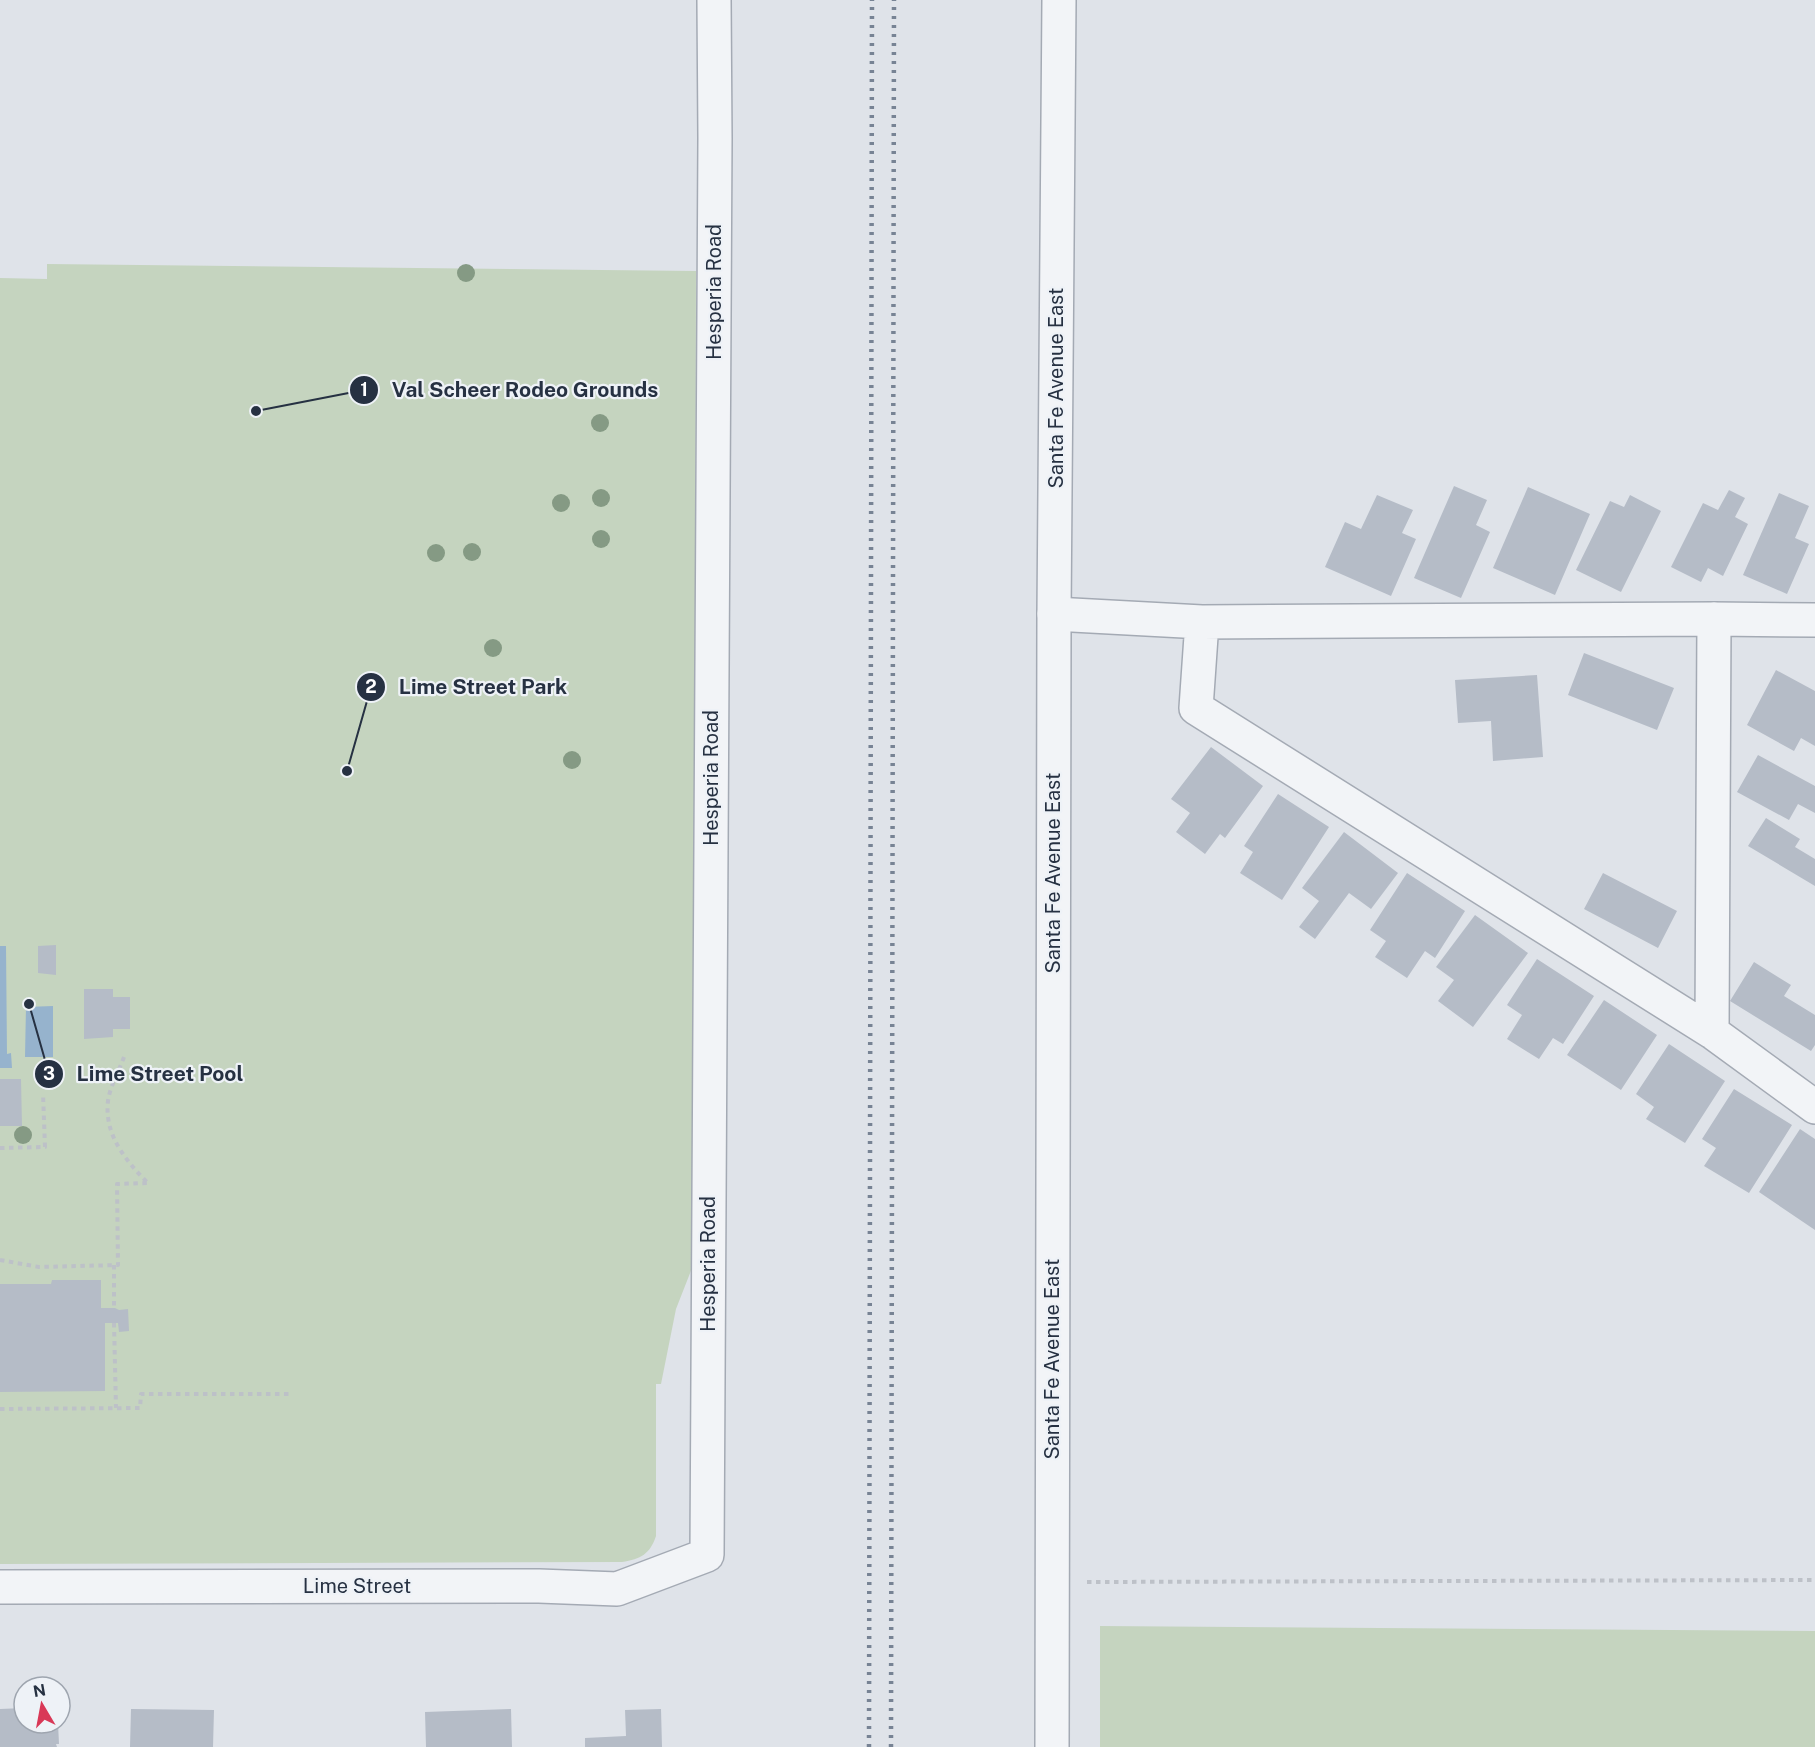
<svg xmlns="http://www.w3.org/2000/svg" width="1815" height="1747" viewBox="0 0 1815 1747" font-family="'Public Sans',sans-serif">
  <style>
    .green { fill: #c5d4bf }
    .water { fill: #96b3cd }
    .building { fill: #b5bcc7 }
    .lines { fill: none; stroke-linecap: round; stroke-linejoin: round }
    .minor-casing { stroke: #a4aab4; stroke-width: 36 }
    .tertiary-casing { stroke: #a4aab4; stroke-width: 36 }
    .path { stroke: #bdc1c8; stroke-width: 4; stroke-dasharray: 4.5 4.5; stroke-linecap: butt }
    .minor { stroke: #f2f4f7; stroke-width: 33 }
    .tertiary { stroke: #f2f4f7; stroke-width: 33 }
    .rail { stroke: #778394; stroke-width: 4.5; stroke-dasharray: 3 6; stroke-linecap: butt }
    .tree { fill: #859a84 }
    .labels { text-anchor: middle; stroke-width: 4.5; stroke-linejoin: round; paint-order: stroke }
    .street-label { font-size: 20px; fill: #263142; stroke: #eef2f7 }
    .leader { fill: none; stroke: #263142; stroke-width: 2 }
    .callout-dot { fill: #263142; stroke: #eef2f7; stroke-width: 2 }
    .mark-label { font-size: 18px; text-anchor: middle; font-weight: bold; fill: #fff }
    .callout-label { font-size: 21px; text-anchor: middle; font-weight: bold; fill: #263142; stroke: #eef2f7; stroke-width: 4.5; stroke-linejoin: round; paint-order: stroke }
  </style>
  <rect width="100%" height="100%" fill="#dfe3e9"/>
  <path class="green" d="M47 264 696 271 694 1263 676 1309 661 1384H656V1536C650 1554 641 1559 622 1562L0 1564V278L47 279Z
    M1100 1626 1815 1631V1747H1100Z"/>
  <path class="water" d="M0 946H6L7 1054 11 1053 12 1068H0Z
    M53 1006V1057H25L26 1007Z"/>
  <path class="building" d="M1454 486 1487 500 1476 525 1490 532 1461 598 1414 578Z
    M1528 487 1590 514 1555 595 1493 568Z
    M1729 490 1745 498 1735 517 1748 524 1723 576 1708 568 1701 582 1671 567 1703 503 1718 510Z
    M1779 493 1809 506 1795 538 1809 544 1787 594 1743 575Z
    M1377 495 1413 510 1402 533 1416 539 1391 596 1325 567 1345 522 1361 529Z
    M1630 495 1661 511 1621 592 1576 570 1610 501 1624 507Z
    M1584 653 1674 688 1657 730 1568 695Z
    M1776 670 1815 691V746L1801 738 1794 751 1747 725Z
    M1537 675 1543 757 1493 761 1491 721 1458 723 1455 680Z
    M1211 747 1263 786 1225 838 1220 834 1205 854 1176 832 1190 813 1171 799Z
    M1758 755 1815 786V813L1798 804 1789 820 1737 792Z
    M1278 794 1329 827 1282 900 1240 873 1253 852 1244 846Z
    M1766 818 1800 839 1795 847 1815 859V886L1748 846Z
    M1344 832 1398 873 1371 909 1349 893 1315 939 1299 927 1319 901 1302 888Z
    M1407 873 1465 911 1435 958 1425 951 1407 978 1375 957 1386 941 1370 930Z
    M1603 873 1677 911 1658 948 1584 909Z
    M1475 915 1528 953 1473 1027 1438 1001 1454 980 1436 967Z
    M56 945V975L38 973V946Z
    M1537 959 1594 996 1563 1044 1553 1038 1539 1059 1507 1039 1522 1015 1507 1005Z
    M1754 962 1791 985 1784 996 1815 1015V1045L1811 1051 1730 1001Z
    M84 989H113V997H130V1029H113V1037L84 1039Z
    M1604 1000 1657 1035 1621 1090 1567 1055Z
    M1669 1044 1725 1081 1685 1143 1646 1119 1654 1107 1636 1094Z
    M0 1079H21L22 1126H0Z
    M1734 1089 1792 1125 1749 1193 1704 1166 1716 1148 1702 1139Z
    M1800 1129 1815 1139V1230L1759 1192Z
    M52 1280H101V1308H115L119 1310 128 1309 129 1331 119 1332 118 1323H105V1391L0 1392V1284H51Z
    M24 1708V1723H58L59 1744H56L57 1747H0V1709Z
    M131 1709 214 1710 213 1747H130Z
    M511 1709 512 1747H426L425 1712Z
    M661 1709 662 1747H585V1738L626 1736 625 1710Z"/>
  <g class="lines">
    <defs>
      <path id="minor" d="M1054 614 1202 622 1714 619 1815 620
        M1202 622 1196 708 1712 1032 1815 1107
        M1712 1032 1714 619"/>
      <path id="tertiary" d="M0 1587 539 1586 617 1589 707 1555 715 138 714 0
        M1052 1747 1054 614 1059 0"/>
    </defs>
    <use href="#minor" class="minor-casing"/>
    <use href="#tertiary" class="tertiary-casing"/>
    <path class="path" d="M124 1057C119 1071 110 1086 108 1101 104 1135 126 1161 148 1183
      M0 1148 45 1147 43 1093
      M0 1260 39 1267 118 1265 117 1184 148 1183
      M114 1265V1308
      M114 1323 116 1408
      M0 1409 140 1408 141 1394H289
      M1087 1582 1815 1580"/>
    <use href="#minor" class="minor"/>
    <use href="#tertiary" class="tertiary"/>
    <path class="rail" d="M869 1747 872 0
      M891 1747 894 0"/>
  </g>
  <g class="tree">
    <circle cx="466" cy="273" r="9"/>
    <circle cx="600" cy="423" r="9"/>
    <circle cx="601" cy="498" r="9"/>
    <circle cx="561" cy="503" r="9"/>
    <circle cx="601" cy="539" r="9"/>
    <circle cx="472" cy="552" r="9"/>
    <circle cx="436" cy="553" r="9"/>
    <circle cx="493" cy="648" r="9"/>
    <circle cx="572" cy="760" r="9"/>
    <circle cx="23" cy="1135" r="9"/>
  </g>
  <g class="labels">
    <g class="street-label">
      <text transform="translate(714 292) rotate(-90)" y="7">Hesperia Road</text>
      <text transform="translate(1056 388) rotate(-90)" y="7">Santa Fe Avenue East</text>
      <text transform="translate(711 778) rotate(-90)" y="7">Hesperia Road</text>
      <text transform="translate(1053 873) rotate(-90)" y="7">Santa Fe Avenue East</text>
      <text transform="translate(708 1264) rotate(-90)" y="7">Hesperia Road</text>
      <text transform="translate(1052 1359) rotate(-90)" y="7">Santa Fe Avenue East</text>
      <text x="357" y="1593">Lime Street</text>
    </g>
  </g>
  <path class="leader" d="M256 411L364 390M347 771L371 687M29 1004L49 1074"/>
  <g class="callout-dot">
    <circle cx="256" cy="411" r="6"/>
    <circle cx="347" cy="771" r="6"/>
    <circle cx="29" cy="1004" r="6"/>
    <circle cx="364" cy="390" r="15"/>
    <circle cx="371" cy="687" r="15"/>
    <circle cx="49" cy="1074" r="15"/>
  </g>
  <g class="mark-label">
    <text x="364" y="396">1</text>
    <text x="371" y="693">2</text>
    <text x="49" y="1080">3</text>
  </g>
  <g class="callout-label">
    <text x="525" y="397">Val Scheer Rodeo Grounds</text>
    <text x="483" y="694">Lime Street Park</text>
    <text x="160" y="1081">Lime Street Pool</text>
  </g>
  <g transform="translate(42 1705) rotate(350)"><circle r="28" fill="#eef2f7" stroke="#9ea5af" stroke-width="1.5"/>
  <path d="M0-4.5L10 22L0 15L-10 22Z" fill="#d93857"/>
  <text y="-9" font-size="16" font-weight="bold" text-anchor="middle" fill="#263142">N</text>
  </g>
</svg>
